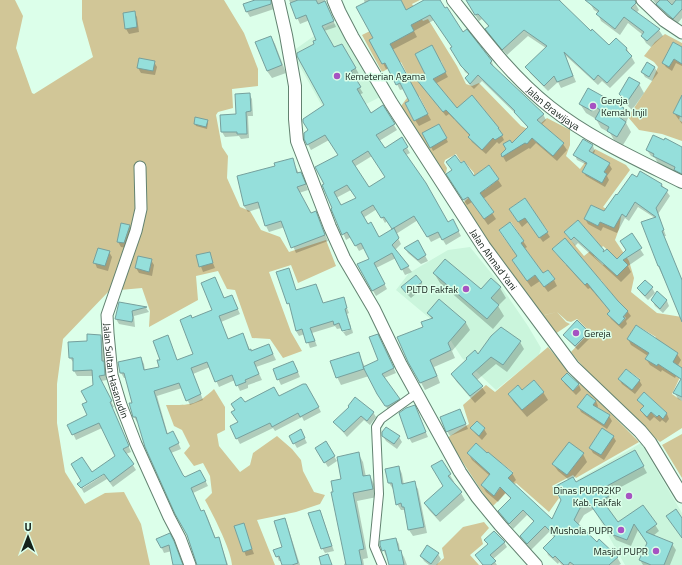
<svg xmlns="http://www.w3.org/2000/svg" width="682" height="565" viewBox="0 0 682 565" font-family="'Titillium Web',sans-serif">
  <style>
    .built { fill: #caf5dc }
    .green { fill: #d1c697; fill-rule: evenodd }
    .shadow { fill: #0003; fill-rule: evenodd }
    .building { fill: #95dfdb; stroke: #76a09d; fill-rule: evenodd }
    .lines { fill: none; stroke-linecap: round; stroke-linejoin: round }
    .minor-casing { stroke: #628270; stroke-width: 10 }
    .tertiary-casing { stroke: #628270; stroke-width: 13 }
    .secondary-casing { stroke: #628270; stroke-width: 14 }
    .primary-casing { stroke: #628270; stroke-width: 15 }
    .minor { stroke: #fff; stroke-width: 8 }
    .tertiary { stroke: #fff; stroke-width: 11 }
    .secondary { stroke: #fff; stroke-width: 12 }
    .primary { stroke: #fff; stroke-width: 13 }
    .poi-dot { fill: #a653c2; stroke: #dcffea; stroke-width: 1.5 }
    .labels { text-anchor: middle; stroke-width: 3; stroke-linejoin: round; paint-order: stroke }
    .poi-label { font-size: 10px; fill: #14211a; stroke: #dcffea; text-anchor: end }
    .street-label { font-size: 10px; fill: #14211a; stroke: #dcffea }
  </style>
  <rect width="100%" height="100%" fill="#dcffea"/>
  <path class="built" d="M338 23 380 97 331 122 293 54V51L328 26Z
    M470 247 496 279 528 326 541 348 539 355 496 390 462 358 451 341 433 321 396 290 409 273 448 250Z
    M641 443 682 513V565H625L577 480Z"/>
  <path class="green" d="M0 0H15L23 16 16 48 32 93 34 94 93 57 82 19V0H224L244 33 258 69V86L232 89 233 108 218 112 216 115 222 147 228 156 227 178 240 207 250 211 261 230 280 237 289 252 326 240 336 266 298 283 291 265 269 272 291 332 302 351 283 358 270 339 252 338 235 290 227 289 218 271 196 276 198 300 149 327 150 311 142 288 109 291 63 339 57 384V423L65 472 85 504 105 493 124 492 141 524 150 565H0Z
    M376 0H380L388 15 404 7 401 0H420L412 4 423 21 428 19 457 66 466 84 472 86 479 83 521 126 532 131 547 118 570 130V145L566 156 580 169 595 149 626 165 630 170 603 207 621 217 619 229 615 240 629 261 634 278 631 292 657 313 682 317V373L672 394 682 401V428L660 442C650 434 642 424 633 416 612 395 589 376 571 352L590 332 577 319 571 322 567 321 557 312 540 316 468 213 463 203 480 187 474 176V173L464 161 461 162 456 154 445 160 444 163 447 168 446 173 441 174 426 148 412 129 401 106 413 90 409 82 410 80 401 62 382 72 362 35 384 24 387 18ZM404 10 414 31 401 38 390 18ZM432 46 438 59 422 67 415 54ZM441 61 446 72 429 81 423 70ZM434 81 453 104 443 112 424 89ZM419 96 428 113 414 121 405 103ZM472 96 486 112 476 120 463 103ZM463 110 471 119 463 127 454 119ZM439 124 447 138 437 143 430 129ZM545 127 564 143 553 156 534 140ZM476 128 490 141 482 150 468 137ZM596 155 609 163 605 171 591 163ZM587 163 607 174 602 183 582 172ZM489 165 499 179 485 190 474 176ZM484 198 494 212 484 219 474 205ZM525 198 534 211 518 222 509 209ZM591 205 619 218 614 228 600 222 598 226 584 219ZM538 218 548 231 540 237 529 224ZM578 220 599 244 584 256 564 232ZM511 222 524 241 512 249 499 231ZM563 240 577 256 566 265 552 249ZM603 246 613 255 603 265 594 256ZM526 250 541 271 527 281 512 260ZM619 257 628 265 617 276 609 268ZM587 265 596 276 585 285 576 274ZM548 270 555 279 544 287 537 278ZM601 280 614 297 605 305 591 288ZM622 305 628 311 624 316 626 318 619 325 607 314 614 306 618 310ZM636 325 656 337 647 351 627 339ZM659 342 678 353 673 361 654 350ZM651 349 663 356 657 366 645 359ZM667 358 676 364 671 372 662 367ZM626 369 640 379 632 390 618 379ZM644 392 667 413 663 419 659 415 656 417 651 412 647 416 640 410 644 406 637 400Z
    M665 34 682 43V47L673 42 666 55 681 63 682 62V105L678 103 673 113 680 116 679 120 682 122V141L662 134 639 130 628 117 652 81 658 67 654 62 644 56 655 42Z
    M557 312 566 322 570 324 555 334 541 316Z
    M548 347 564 366 639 442 576 478 573 475 552 486 559 498 549 512 516 483 492 507 447 438 469 424 463 405 486 385 495 392ZM568 372 580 384 573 391 561 379ZM534 380 544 392 522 410 508 394 518 385 522 390ZM587 394 596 401 587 414 578 408ZM601 410 610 415 604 425 595 419ZM477 421 485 428 479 436 471 428ZM602 428 613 436 601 455 589 448ZM476 443 484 451 475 461 467 453ZM583 454 567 475 552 464ZM500 462 513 472 494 496 481 485Z
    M214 389 225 407V430L217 434 219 446 240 472 250 465 253 453 277 436 292 449 301 460 303 471 314 492 325 495 320 504 296 512 257 520 275 565H232C231 549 213 515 205 500L212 493 210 476 203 463 194 466 184 453 190 446 182 430 174 426 166 405C190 405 196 406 214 389Z
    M682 434V478L662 445Z
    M484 522 489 528 481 537 483 544 470 555 479 565H436L444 558 442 548 463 527Z"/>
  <path class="shadow" d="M258 0H276L273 2 274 9 250 17 247 12Z
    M289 0H325L336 27 324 31 334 49 342 45 359 74 353 77 363 93 359 95 370 114 382 106 397 130 379 141 385 149 401 138 410 153 406 155 447 223 453 221 461 236 446 245 441 237 431 242 418 220 396 234 401 244 395 250 412 272 405 275 396 258 376 268 387 289 376 296 358 265 370 259 365 248 359 251 351 237 346 240 323 186 339 155 329 140 311 150 305 139 326 106 316 44 317 40 310 20 300 24ZM372 156 386 177 368 189 354 167ZM351 190 357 198 341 207 336 198ZM377 209 385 223 387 221 393 230 379 238 363 218Z
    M364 0H400L406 11 426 0H439L463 33 466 31 492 62 494 68 543 114 546 120 541 125 563 144 567 150 557 161 536 143 530 149 529 148 506 162 502 155 528 128 516 114 482 81 474 89 469 84 466 78 469 75 465 72 451 48H453L434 20 414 31 417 37 392 50 431 120 419 126 415 120 410 101 404 89 400 90 389 68 386 69 371 40 374 39Z
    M466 0H560L565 7 591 32 609 46 627 49 635 63 610 88 602 81 598 85 565 55 576 82 561 88 558 82 548 91 530 73 527 67 546 48 528 36 507 55 490 35 489 27 482 19 479 21Z
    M592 0H631L635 3 639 10 636 13 659 30 663 36 651 47 646 43 642 36 643 35 628 23 620 35 601 21 598 14 599 13 594 10 590 3Z
    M653 0H682V18L677 24 661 10Z
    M134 12 137 17 139 32 129 34 126 29Z
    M271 37 275 44 286 73 272 78 267 71Z
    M431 47 448 77 435 84 457 109 502 136 504 140 499 144 497 142 486 154 472 142 469 137 470 136 449 114 446 116 420 84 427 74Z
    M682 48V66L676 63 672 71 666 67 663 63Z
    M154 62 157 67 155 75 141 73 138 68Z
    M647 63 655 68 658 73 652 81 645 77 642 72Z
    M629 78 639 84 644 93 632 110 625 103 620 94Z
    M249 94 252 99 253 116H248L249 138 241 139 239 136 225 137 222 132 221 116 237 115Z
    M580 104 623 109 628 118 626 123 631 132 623 145 614 140 610 133 601 128 596 119 586 113Z
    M682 106V124L674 113Z
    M207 121 208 123 207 129 196 126 195 124Z
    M439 125 448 142 433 151 424 133Z
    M593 146 595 151 593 155 609 164 612 169 607 176 609 180 605 187 586 176 583 172 587 165 577 160 575 155Z
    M647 150 682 151V178L679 176 677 172 658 163 655 158 651 156Z
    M292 159 299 174 304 180 308 190 299 193 310 214 316 213 328 241 296 253 285 227 269 232 266 226 260 208 248 212 244 206 276 166Z
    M489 166 502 186 483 199 496 219 488 225 472 202 467 205 451 180 474 177Z
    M641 172 662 185 670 196 658 214 666 236H664L682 281V317L658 266 655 218 638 207 629 221 625 218 617 233 603 227 601 231 588 224 585 219 605 212Z
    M525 199 550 237 543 242 528 222 522 227 513 214Z
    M130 226 132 231 127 248 121 247 118 242Z
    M500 231 523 241 527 247 524 249 543 275 554 280 557 286 548 292 540 281 531 287 517 267 518 257Z
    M565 232 603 251 617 260 627 250 631 235 644 255 628 266 631 272 621 282 578 243 575 246Z
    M417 241 428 261 421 264 408 253 405 248Z
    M109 252 112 257 108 271 97 268 95 263Z
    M209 253 215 268 203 272 197 256Z
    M556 254 628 312 631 316 626 321 627 324 622 329 611 319 608 314 610 311 590 288 588 289Z
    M151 260 154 265 152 276 139 273 136 268Z
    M288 269 296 291 316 285 323 304 343 298 349 313 347 314 351 327 343 330 342 328 337 329 335 326 312 333 317 346 310 348 305 334 299 336 296 331 291 308 288 303Z
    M434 273 481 291 500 288 506 298 498 306 504 316 493 329 440 283Z
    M215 278 224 299 232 296 240 314 221 322 228 340 245 339 251 352 269 345 276 360 256 367 262 380 248 385V388L240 391 235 380 219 387 210 367 193 374 203 400 190 405 182 388 157 396 168 435 176 438 181 449 171 453 184 478 203 476 208 486 193 493 201 512 204 511 207 516 216 539 218 538 221 544 228 565H197L187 535 138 422H137L134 417V403L127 378H124L121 373 119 363 141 358 144 364 145 371 160 368 194 355 192 319 213 310Z
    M645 281 652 288 655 293 648 300 641 293 638 289Z
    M421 282 424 287 411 298 405 292Z
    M657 292 667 301 669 306 663 313 655 306 652 300Z
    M439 300 466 323 470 330 452 351 455 358 434 367 440 383 425 390 409 361 425 327 432 319 428 313Z
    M120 303 146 308 149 312 134 316 135 327 119 324 116 319Z
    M352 329 353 333 346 336 343 332Z
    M588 333 591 337 578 350 568 340 565 335Z
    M101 336 104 341V364L106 367 107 380 101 381 114 407 112 408 131 452 126 454 136 470 113 487 107 479 84 493 79 484 116 456 102 428 76 440 69 425 89 416 88 402 94 386V376H77L74 371V363L70 358 88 342ZM107 470 108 472 83 488V485Z
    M628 339 677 354 681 360 677 367 679 371 675 378 662 370 661 372 650 365 646 359 648 356 631 345Z
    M380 340 396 373 384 378 401 404 389 411 381 399 369 376 341 385 337 377 358 353 365 367 379 360Z
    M520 342 524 349 507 372 496 364 477 380 486 393 475 403 456 381 452 374 478 355Z
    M296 367 300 377 281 385 274 370Z
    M567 374 579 385 581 390 576 395 565 384 562 379Z
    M619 379 639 380 642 385 635 394 622 384Z
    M682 379V401L678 399 675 393Z
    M522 391 543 392 548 400 527 417 513 401 509 394Z
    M644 393 667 414 669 419 666 423 662 420 660 422 654 417 650 421 644 415 641 410 644 407 638 400Z
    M279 397 316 402 321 412 304 421 302 417 275 431 273 428 240 444 231 427 239 422 244 403Z
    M596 401 598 406 597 408 609 416 612 421 607 429 581 412 579 408Z
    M460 410 468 429 450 436 447 431Z
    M373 412 376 417 370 425 364 420 347 437 335 422Z
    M417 412 428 437 412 443 409 438Z
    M477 423 484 429 487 434 482 440 475 433 472 428Z
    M301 431 307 443 297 448 290 436Z
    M383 436 399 437 402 442 397 449 386 441Z
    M613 436 616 441 604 460 593 453 590 448Z
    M326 443 337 461 328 467 316 448Z
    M635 451 647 473 608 494 612 502 605 506 618 524 643 506 659 531 653 536 672 544 676 550 670 565H643L640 560 647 543 638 530 631 546 616 540 594 509 584 515 578 525 597 543 617 557 621 564 619 565H562L559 562 558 564 548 555 545 548 555 538 549 532 531 550 521 536 534 522 527 515 513 529 499 511 511 499 505 493 498 502 486 492 482 485 490 476 472 460 468 453 512 473 516 480 513 483 552 521 562 500 569 480 558 471 553 464 583 454 587 462 573 479 576 483Z
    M358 453 363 462 366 477 370 476 374 484 377 497 357 501 368 558 363 559 364 565H344V564L346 563 342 480Z
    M442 461 454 482 452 483 461 493 465 500 440 522 429 510 425 504 444 487Z
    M399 467 402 474 404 485 414 483 418 489 427 533 413 536 409 530 404 510H401L397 504 394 489H393L389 483Z
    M320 511 322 516 334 551 325 553 322 548Z
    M284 519 287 524 300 565H283L282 561H279L277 556 283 548Z
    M243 524 254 554 246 556 244 551Z
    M396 539 399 544 400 551 404 557 407 565H389L387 556H386L384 551 390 550Z
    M158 540H172L183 565H174L172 551 164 553Z
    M504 542 507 547 493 559 497 565H483L476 556Z
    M428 547 438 554 441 559 437 565H429L424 561 421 556Z"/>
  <path class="building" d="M255 0H271V4L246 12 243 4Z
    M298 0H316L318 4 325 1 334 21 322 26 334 47 342 44 356 68 351 71 361 87 357 89 371 113 383 105 395 124 376 135 385 148 402 137 408 147 403 150 426 183 448 222 453 219 459 231 442 240 438 232 427 237 414 216 392 229 384 217 381 218 373 205 361 212 368 224 371 222 379 237 394 228 399 238 392 245 409 266 401 270 392 253 374 263 385 284 372 291 357 264 369 259 361 243 355 246 347 232 342 235 331 209 332 208 322 185 324 184 315 167 338 155 325 135 307 145 304 139V133L308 130 303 122V119L324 105 297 56V53L314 44 313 41 316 40 306 15 296 19 290 3ZM368 151 385 177 369 187 352 161ZM347 185 356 198 341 205 334 192Z
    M370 0H401L406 10 424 0H440L445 8 447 7 463 32 467 29 492 61 490 63 544 114 537 120 564 143 553 156 532 138 527 144 525 143 502 157 501 154 506 149 503 144 510 140 512 143 528 127 514 112 515 111 478 75 470 84 465 78 469 74 461 66 450 48 452 47 430 15 411 25 414 31 390 44 428 114 414 121 405 103 409 101 400 83 396 85 385 63 382 64 369 40 373 38 356 7Z
    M466 0H559L591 31 592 29 609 45 616 38 627 48 626 50 632 56 607 83 598 75 594 80 564 52 573 76 557 82 554 76 544 86 525 67 547 46 524 30 502 50 485 29 489 26 478 14 475 15Z
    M585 0H635L636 3 631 8 660 29 647 41 641 36 644 32 624 17 615 29 596 14 599 11Z
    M660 0H667L672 5 676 0H682V9L673 19 656 4Z
    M135 11 137 27 125 29 123 13Z
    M271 36 282 65 267 71 255 42Z
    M673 42 682 47V64L674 59 669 67 662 63Z
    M432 45 446 72 433 79 457 108 472 95 499 128H498L503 135 495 140 493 138 482 150 468 137 470 135 446 110 443 112 416 79 425 74 415 54Z
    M139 58 155 61 153 71 137 68Z
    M647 62 655 67 649 77 641 72Z
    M629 77 640 83 627 102 619 94Z
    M588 88 624 108 619 117 626 122 617 137 607 131 609 127 595 119 600 110 596 107 592 111 579 104Z
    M250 93 251 111 246 112 247 134H237V132H221L220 115 236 114 235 94Z
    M682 95V117L673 113Z
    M195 117 208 120 206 127 194 124Z
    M439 124 447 138 430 148 422 133Z
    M653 135 664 140 665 138 682 147V174L674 170 675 167 653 156 654 154 646 150Z
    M583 139 593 145 589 151 610 163 604 172 607 174 602 183 582 172 587 163 573 155Z
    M455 155 461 163 464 161 474 176 489 165 499 179 480 193 494 212 484 219 468 197 463 200 446 174 452 170 446 162Z
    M293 158 297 173 301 172 306 184 297 187 311 213 316 211 325 235 291 248 281 221 265 226 258 202 244 206 237 176 275 166 274 163Z
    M640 171 662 184 661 186 668 190 656 208 664 230 662 231 682 280V322L659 266H658L641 222 656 217 635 202 626 217 622 214 614 228 600 222 598 226 584 219 591 205 604 211 616 194 617 195 632 174 637 177Z
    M525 198 548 232 539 238 525 218 518 222 509 209Z
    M578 220 604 250 603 252 607 249 617 259 626 250 620 241 632 233 642 248 623 260 628 265 617 276 574 237 571 240 564 232Z
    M510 222 524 241 521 243 543 273 548 270 555 279 544 287 535 275 527 281 512 260 517 256 499 230Z
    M121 223 130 225 124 243 117 242Z
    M565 238 618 301 628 311 623 317 625 318 619 325 607 314 610 311 587 283 585 285 552 249Z
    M418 240 426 255 418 260 404 248Z
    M98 248 110 251 105 266 93 263Z
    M210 252 213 263 199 267 196 255Z
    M138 256 152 259 149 272 135 268Z
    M445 259 481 289 491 278 501 287 491 298 499 305 487 319 433 273Z
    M289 268 296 290 316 284 323 303 344 297 347 308 345 309 351 329 342 331 339 323 334 325 333 321 310 328 315 341 306 343 302 329 296 331 289 303 287 304 276 272Z
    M416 275 422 282 407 294 401 287Z
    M215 277 224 298 232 295 238 309 219 316 228 339 243 333 249 350 251 349V351L269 344 273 354 254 362 259 374 245 380 246 382 236 386 232 375 215 382 207 362 191 368 201 394 186 401 179 383 154 391 167 434 173 431 179 443 169 448 183 475 185 477 200 470 206 481 191 488 201 511 204 510 215 538 219 537 227 565H197L187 535 175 514 145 447 136 417H133L129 403H132L124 373H120L118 362 141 357 144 370 159 367 157 360H160L153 341 168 335 177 360 193 354 180 320 191 315 192 318 212 310 201 283Z
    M645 280 653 287 645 296 637 288Z
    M657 291 667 300 660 309 651 300Z
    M439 299 466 322 448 343 451 350 430 360 437 376 420 383 408 362 397 337 423 327 421 322 433 318 427 313Z
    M119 302 147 307 132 311 133 318 132 322 115 319Z
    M577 320 589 332 575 346 563 335Z
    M636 325 678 353 673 362 682 368V397L673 393 681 379 658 364 657 366 645 359 649 353 627 339Z
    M501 327 521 341 503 365 491 357 472 374 483 386 470 396 451 374 467 359 466 358 475 350 478 354 491 336Z
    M87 334 101 335 102 361H104L105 375 99 376 112 401 110 402 129 446 123 449 134 464 110 482 104 474 81 488 77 484 81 481 71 464 82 457 92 472 115 456 99 423 72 435 67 425 87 415 82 404 87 402 81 391 93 385 92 370 73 371V358H69L68 342 87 341Z
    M378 334 394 368 382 374 400 399 388 406H385L377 394 363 367 378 360 369 337Z
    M359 352 364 369 336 378 330 361Z
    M293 361 298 372 277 380 273 369Z
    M626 369 640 380 632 390 618 379Z
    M567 373 579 384 573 391 561 379Z
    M534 380 544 392 522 410 508 394 518 385 522 390Z
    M303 384H306L319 407 300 417 298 413 272 427 270 423 236 439 230 426 238 422 231 412 235 410 231 404 241 397 245 402 274 387 279 396Z
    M644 392 667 413 663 419 659 415 657 417 651 412 647 417 640 410 644 406 637 400Z
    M587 394 596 401 593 405 610 415 604 425 577 407Z
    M355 397 374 412 367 421 361 416 344 432 333 422 349 407 348 406Z
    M415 405 426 432 408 439 399 413 406 408Z
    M460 409 466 424 446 432 440 417Z
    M477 421 485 428 479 436 470 428Z
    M386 427 400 436 394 444 382 436V432Z
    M602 428 614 436 601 455 589 448Z
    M301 429 305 438 293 444 289 436Z
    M326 441 335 456 324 463 315 448Z
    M569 442 584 453 567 475 552 464Z
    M476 443 487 453 488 452 513 473 508 478 552 519 561 500 554 487 573 477 576 482 635 450 644 466 605 487 609 496 602 500 618 522 643 505 657 524 646 532 673 543 664 565H651L639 560 647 543 634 524 627 540 611 534 589 503 580 508 574 520 597 542 599 539 618 557 609 565H574L570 562 568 565H564L555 556 553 558 543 548 555 536 545 526 527 544 520 536 534 521 523 510 509 524 498 511 511 498 500 487 494 496 481 485 490 474 467 453Z
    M359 452 363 476 370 475 373 489 353 493 364 549 359 550 362 565H346L331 492H333L331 481 341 479 337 457Z
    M442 460 451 474 448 476 462 492 436 516 424 503 443 486 431 466Z
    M399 466 402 484 415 481 424 527 408 530 404 507H402L401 503 396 505 392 483H388L385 469Z
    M676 509 682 518V538L666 516Z
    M320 510 332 546 321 549 308 513Z
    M285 518 298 563 292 565H282L279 556 276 557 273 550 282 547 274 521Z
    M244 523 252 549 243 552 234 526Z
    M494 531 505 542 490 555 496 561 491 565H483L475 555 488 544 484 540Z
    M170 533 174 541 183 565H173L169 545 161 548 156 539Z
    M396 538 399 551 401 550 404 565H389L385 550 382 551 380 545V541Z
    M427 545 439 553 431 564 420 556Z
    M328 554 332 565H321L319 557Z"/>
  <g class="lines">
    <defs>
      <path id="minor" d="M382 565 374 546 379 494 376 427 381 419 417 393"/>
      <g id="tertiary">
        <path d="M642 0 664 21 682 33"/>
        <path id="s1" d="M140 167 141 209 136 231 107 315 108 333 112 375 121 405 136 444 169 517 180 538 190 565"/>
      </g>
      <g id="secondary">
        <path d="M278 0 286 35 295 86V119L297 141 330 227 344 258 374 309 401 365 460 472 477 497 500 525 536 565"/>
        <path id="s2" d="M453 0C483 38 512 77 550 107 589 138 638 160 682 182"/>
      </g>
      <g id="primary">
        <path id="s3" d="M334 0 339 12 352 37 391 103 484 247 573 367 640 431 650 443 682 496"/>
      </g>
    </defs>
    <use href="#minor" class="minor-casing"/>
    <use href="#tertiary" class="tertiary-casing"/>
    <use href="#secondary" class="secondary-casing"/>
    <use href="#primary" class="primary-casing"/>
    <use href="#minor" class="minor"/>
    <use href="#tertiary" class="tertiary"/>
    <use href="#secondary" class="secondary"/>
    <use href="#primary" class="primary"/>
  </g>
  <g class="poi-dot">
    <circle cx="337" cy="76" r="4"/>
    <circle cx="593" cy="106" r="4"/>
    <circle cx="466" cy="289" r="4"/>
    <circle cx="576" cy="333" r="4"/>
    <circle cx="629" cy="496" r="4"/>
    <circle cx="621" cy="530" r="4"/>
    <circle cx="656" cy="551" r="4"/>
  </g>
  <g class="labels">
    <g class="poi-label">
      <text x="345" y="80" text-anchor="start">Kemeterian Agama</text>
      <text x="601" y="104" text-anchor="start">Gereja<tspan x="601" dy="12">Kemah Injil</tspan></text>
      <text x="458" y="293">PLTD Fakfak</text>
      <text x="584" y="337" text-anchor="start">Gereja</text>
      <text x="621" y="494">Dinas PUPR2KP<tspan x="621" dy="12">Kab. Fakfak</tspan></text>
      <text x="613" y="534">Mushola PUPR</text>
      <text x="648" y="555">Masjid PUPR</text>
    </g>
    <g class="street-label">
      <text dy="4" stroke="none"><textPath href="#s2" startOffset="148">Jalan Brawijaya</textPath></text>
      <text dy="4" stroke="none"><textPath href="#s3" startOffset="305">Jalan Ahmad Yani</textPath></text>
      <text dy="4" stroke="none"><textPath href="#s1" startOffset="210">Jalan Sultan Hasanudin</textPath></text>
    </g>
  </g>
  <g transform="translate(28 537)" stroke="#dcffea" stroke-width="3" paint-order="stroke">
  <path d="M0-3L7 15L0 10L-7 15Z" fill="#14211a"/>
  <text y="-6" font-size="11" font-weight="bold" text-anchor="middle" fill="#14211a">U</text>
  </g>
</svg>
